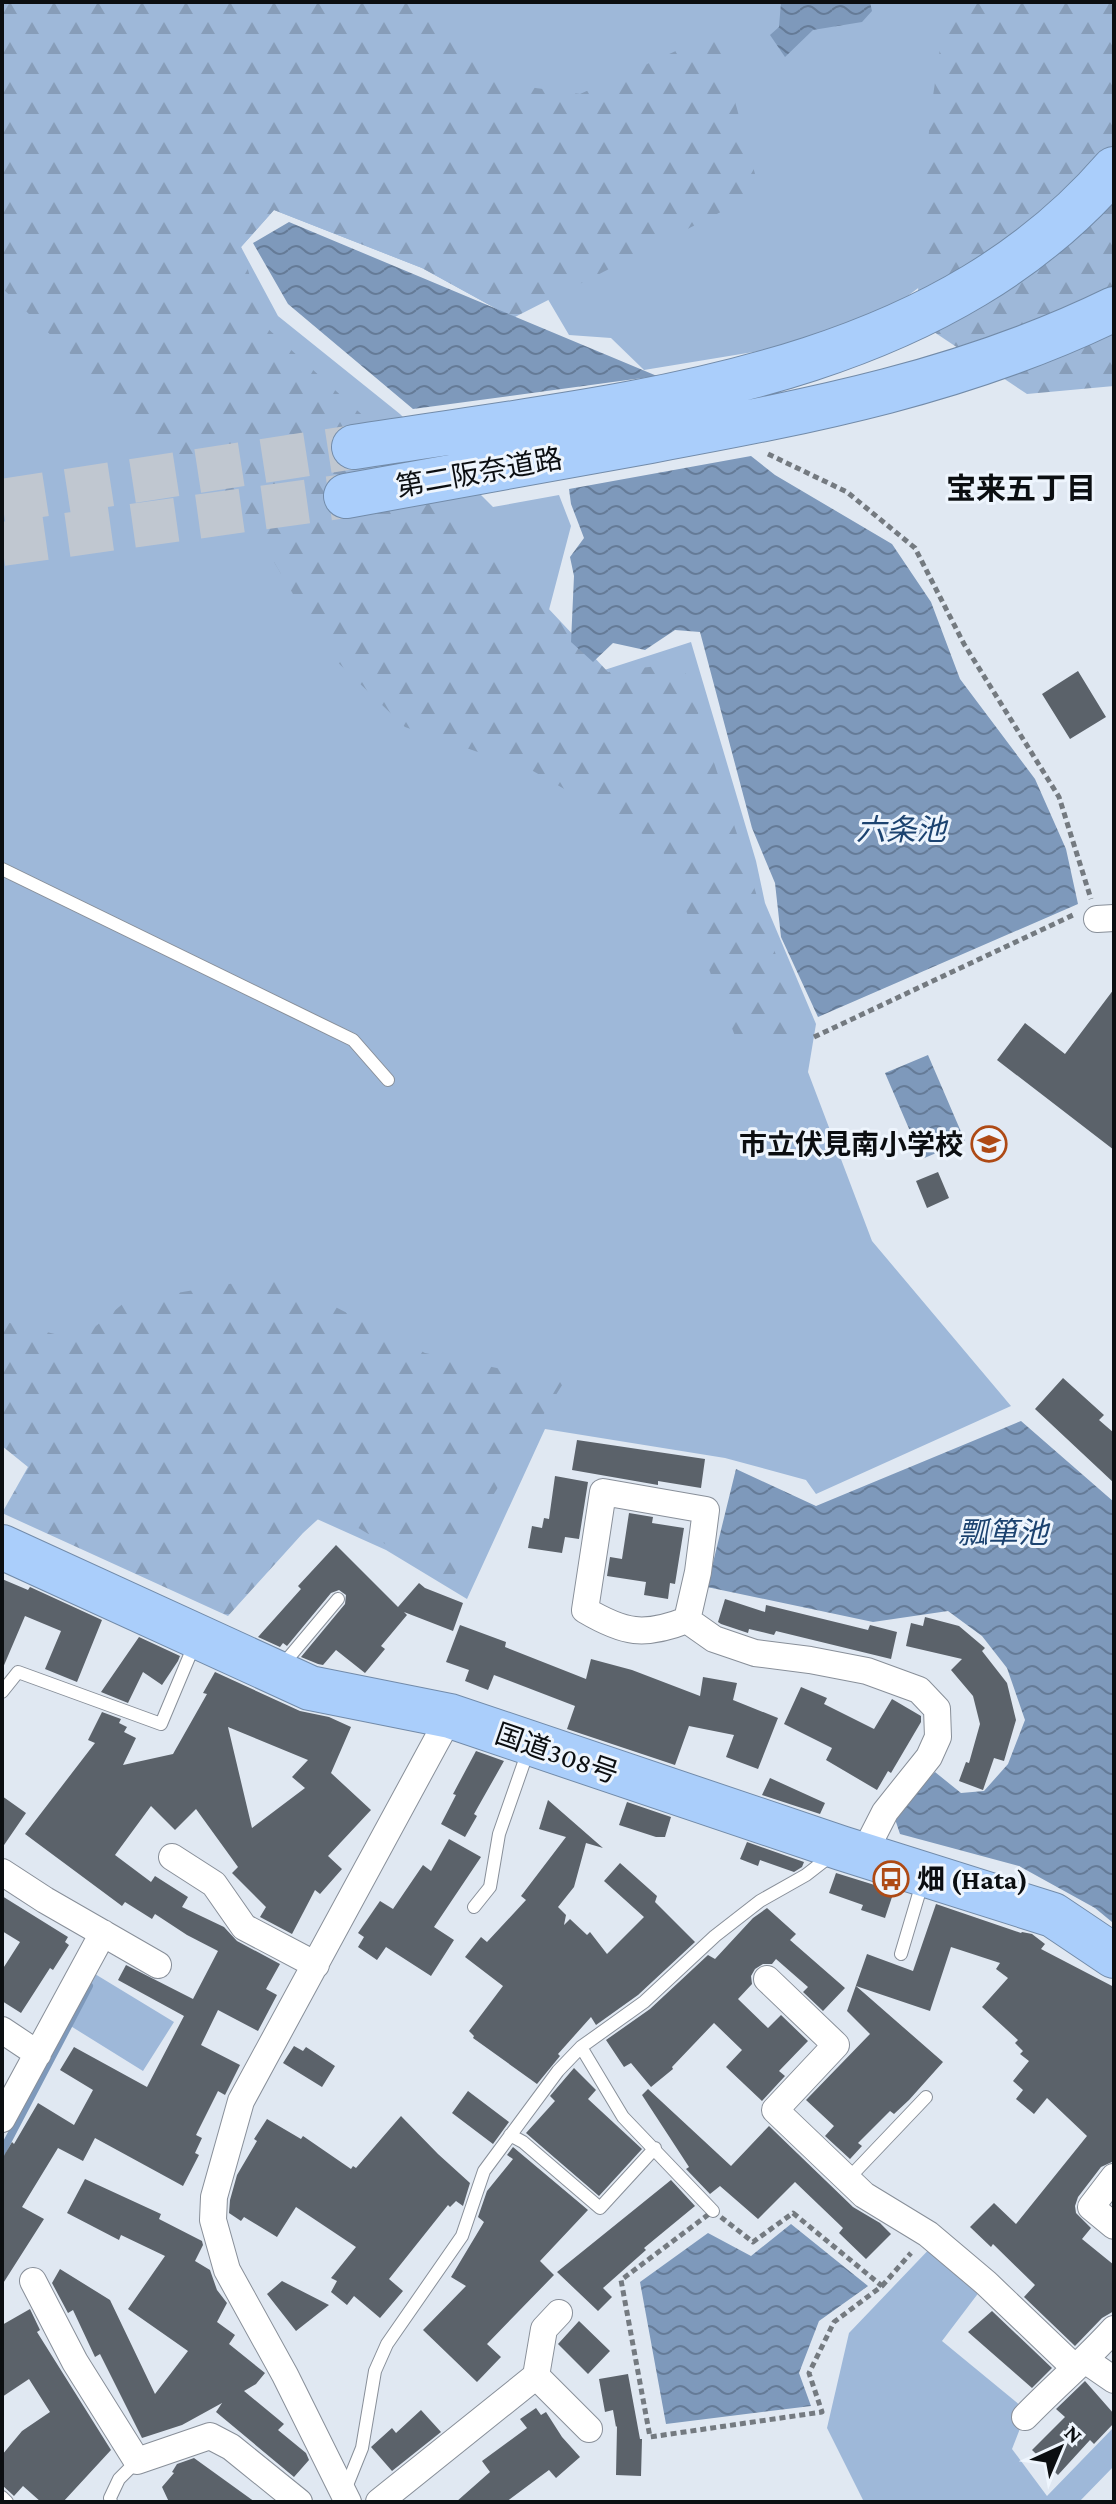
<svg xmlns="http://www.w3.org/2000/svg" width="1116" height="2504" viewBox="0 0 1116 2504" font-family="'Crimson Pro','Noto Sans JP',serif">
  <style>
    .green { fill: #9eb8d9 }
    .forest { fill: url(#forest-firs) }
    .water { fill: url(#water-waves) }
    .lines { fill: none; stroke-linecap: round; stroke-linejoin: round }
    .stream { stroke: #7e99bb; stroke-width: 8 }
    .building { fill: #5b626a; fill-rule: evenodd }
    .highway-tunnel { stroke: #c0c7d0; stroke-width: 44; stroke-dasharray: 44 22; stroke-linecap: butt }
    .lane-casing { stroke: #888f99; stroke-width: 14 }
    .street-casing { stroke: #888f99; stroke-width: 28 }
    .highway-casing { stroke: #728ba9; stroke-width: 46 }
    .path { stroke: #747a80; stroke-width: 5; stroke-dasharray: 6 4; stroke-linecap: butt }
    .lane { stroke: #fff; stroke-width: 12 }
    .street { stroke: #fff; stroke-width: 26 }
    .highway { stroke: #aacefb; stroke-width: 44 }
    .labels { text-anchor: middle; stroke-width: 6; stroke-linejoin: round; paint-order: stroke }
    .street-label { font-size: 28px; fill: #0b0e11; stroke: #eef5fd }
    .poi-label { font-size: 28px; font-weight: bold; fill: #0b0e11; stroke: #eef5fd; text-anchor: end }
    .neighbourhood-label { font-size: 30px; font-weight: bold; fill: #0b0e11; stroke: #eef5fd }
    .water-label { font-size: 30px; font-style: italic; fill: #1c4370; stroke: #eef5fd }
  </style>
  <defs>
    <pattern id="forest-firs" width="22" height="20" patternUnits="userSpaceOnUse" patternTransform="scale(2)"><rect width="22" height="20" fill="#9eb8d9"/><path d="M5 1l3.5 6h-7zM16 11l3.5 6h-7z" fill="#879db9"/></pattern>
    <pattern id="water-waves" width="16" height="10" patternUnits="userSpaceOnUse" patternTransform="scale(2)"><rect width="16" height="10" fill="#7e99bb"/><path d="M0 5q4-4 8 0t8 0" fill="none" stroke="#657b97"/></pattern>
  </defs>
  <rect width="100%" height="100%" fill="#e0e8f2"/>
  <path class="green" d="M2 2H1114L1043 195 878 318 772 349 644 370 611 338 569 335 546 296 513 318 422 268 274 210 241 247 278 316 400 414 493 507 559 495 571 526 545 625 592 674 691 642 756 861 765 903 816 1024 808 1072 872 1241 1011 1406 816 1494 806 1480 725 1458 545 1429 467 1599 386 1550 308 1515 2 1395Z
    M95 1974 174 2022 143 2071 69 2025Z
    M937 2241 986 2283 942 2341 1027 2411 1012 2449 1047 2496 1114 2427V2466L1079 2502H864L827 2428 849 2333Z"/>
  <path class="forest" d="M2 2H427L436 6 506 84 580 94 716 33 760 192 513 318 422 268 274 210 241 247 265 326 394 444 608 672 682 663 801 1033 737 1041 660 844 533 771 405 727 328 653 258 535 2 288Z
    M947 2H1114V386L1027 394 916 320 930 116Z
    M275 1276 425 1353 564 1382 482 1513 451 1583 328 1510 303 1533 228 1616 2 1513 28 1467 2 1446V1321L79 1340 125 1302Z"/>
  <path class="water" d="M781 2H870L872 11 862 22 813 30 785 57 770 35 779 27Z
    M289 222 657 376 413 409 288 304 253 243Z
    M751 456 775 475 892 544 931 602 960 679 1035 779 1066 849 1078 904 818 1017 781 937 775 883 752 828 700 632 675 630 645 650 613 643 593 662 571 642 574 576 570 557 584 538 571 504 569 489Z
    M928 1055 965 1141 922 1159 885 1073Z
    M1021 1421 1114 1502 1112 1922 1095 1908 1019 1866 900 1834 894 1816 935 1772 961 1793 984 1791 1008 1764 1025 1720 1007 1668 982 1636 948 1611 873 1622 707 1587 736 1469 816 1506Z
    M791 2224 868 2286 819 2321 799 2373 811 2406 666 2424 640 2282 708 2233 751 2256Z"/>
  <g class="lines">
    <path class="stream" d="M2 2152 89 1986"/>
  </g>
  <path class="building" d="M1078 671 1106 717 1070 739 1042 694Z
    M1114 989V1150L997 1060 1025 1023 1065 1054Z
    M938 1172 949 1198 927 1208 916 1181Z
    M1063 1378 1104 1415 1099 1420 1114 1433V1483L1035 1409Z
    M577 1440 705 1459 701 1488 658 1481V1485L572 1470Z
    M555 1476 588 1482 579 1539 565 1537 562 1553 528 1548 532 1526 542 1528 544 1518 549 1519Z
    M629 1513 653 1517 652 1523 684 1528 675 1584 670 1583 668 1599 644 1595 646 1582 607 1576 610 1557 622 1559Z
    M336 1545 398 1607 419 1583 425 1588 463 1603 453 1631 404 1612 407 1615 381 1646 385 1649 365 1673 336 1650 323 1665 318 1664 301 1657 345 1604 346 1595 339 1590 331 1593 287 1646 283 1643 280 1647 258 1637 301 1589 298 1586Z
    M2 1579 28 1590 30 1587 102 1620 77 1682 45 1669 61 1631 25 1616 2 1670Z
    M725 1599 765 1612 766 1605 868 1630 870 1625 897 1632 891 1659 776 1631 774 1635 749 1629 748 1633 721 1624 718 1622Z
    M925 1617 959 1626 985 1648 982 1651 1007 1683 1016 1720 1004 1761 994 1758 983 1790 959 1781 966 1762 969 1763 980 1724 973 1696 951 1670 962 1659 906 1646 911 1623 923 1626Z
    M460 1625 506 1642 505 1647 586 1679 591 1659 632 1670 700 1696 703 1677 737 1683 733 1700 778 1718 758 1769 726 1757 734 1735 689 1726 675 1765 567 1729 575 1706 494 1675 488 1690 465 1681 469 1670 446 1662Z
    M139 1637 180 1656 178 1661 162 1685 143 1672 128 1703 101 1692Z
    M215 1672 300 1711 329 1717 351 1727 331 1773 371 1810 328 1856 342 1869 320 1894 315 1890 292 1934 260 1917 266 1907 232 1873 238 1867 196 1809 175 1830 151 1806 115 1855 151 1882 155 1876 188 1897 182 1907 224 1927 237 1941 280 1964 266 1989 277 1995 258 2031 218 2010 201 2045 240 2065 225 2095 218 2091 196 2135 202 2138 195 2153 199 2155 183 2186 95 2138 83 2161 58 2148 22 2207 44 2219 2 2285V2159L12 2142 14 2144 38 2103 74 2125 93 2090 60 2070 74 2047 147 2087 184 2016 118 1980 126 1965 193 1999 218 1951 187 1935 155 1914 152 1919 125 1902 122 1906 25 1834 95 1743 88 1740 102 1712 121 1719 119 1723 127 1727 124 1732 136 1738 123 1765 173 1754 207 1694 203 1693ZM228 1727 308 1760 292 1777 305 1788 252 1828Z
    M801 1687 827 1698 824 1704 874 1729 892 1699 921 1716V1722L891 1773 888 1771 877 1790 826 1760 832 1748 784 1724Z
    M476 1751 504 1761 474 1814 477 1816 465 1837 441 1824 456 1795 453 1794Z
    M770 1778 825 1803 820 1814 762 1795Z
    M2 1796 26 1813 2 1848Z
    M548 1800 603 1848 586 1843 574 1887 558 1907 566 1915 564 1925 570 1919 587 1935 590 1932 607 1954 644 1917 604 1881 620 1863 657 1896 655 1902 695 1942 638 1995 596 2025 591 2017 558 2054 560 2056 537 2084 473 2038 474 2036 469 2031 503 1986 465 1957 481 1937 487 1942 526 1900 521 1896 566 1837 539 1829Z
    M627 1802 671 1817 665 1837H656L619 1825Z
    M449 1839 481 1857 434 1927 454 1940 431 1976 386 1947 377 1960 358 1947 364 1937 358 1933 380 1901 393 1909 423 1865 431 1871Z
    M747 1842 804 1862 802 1867 794 1872 760 1860 758 1866 740 1859Z
    M836 1873 894 1891 885 1918 861 1910 863 1905 829 1893Z
    M2 1896 68 1937 65 1942 69 1945 53 1970 50 1968 21 2013 2 2001V1970L20 1942 2 1931Z
    M936 1904 1021 1933 1022 1932 1032 1934 1045 1944 1041 1949 1114 1987V2161L1101 2167 1078 2197 1075 2206 1076 2213 1091 2228 1082 2239 1114 2265V2311L1102 2318 1075 2346 1024 2297 1035 2285 993 2244 991 2247 970 2227 994 2203 1016 2224 1087 2136 1047 2098 1034 2114 1016 2099 1023 2090 1013 2081 1029 2061 1020 2054 1023 2051 1015 2043 1018 2040 982 2007 1008 1978 996 1969 1000 1963 951 1947 930 2011 856 1986 943 2062 909 2100 894 2114 890 2111 858 2143 862 2146 850 2159 825 2136 834 2126 806 2100 870 2034 847 2011 867 1954 913 1971Z
    M767 1908 796 1934 790 1940 845 1988 823 2011 803 1992 808 1987 776 1959 772 1964H763L755 1969 751 1976 752 1984 738 1999 768 2028 781 2015 808 2041 779 2071 785 2076 762 2101 726 2067 742 2050 714 2023 672 2067 673 2069 651 2087 631 2063 624 2067 606 2040 650 2009 708 1955 715 1959 753 1918Z
    M294 2046 303 2051 306 2047 335 2066 322 2087 283 2063Z
    M574 2068 596 2090 588 2099 642 2149 599 2196 526 2133 555 2101 550 2096Z
    M648 2089 731 2166 769 2126 853 2207 880 2223 891 2234 866 2259 839 2233 843 2228 795 2182 758 2219 720 2186 710 2194 686 2169 689 2167 642 2095Z
    M468 2091 509 2122 493 2144 452 2113Z
    M401 2116 438 2154 470 2183 463 2206 456 2201 450 2207 448 2205 389 2279 403 2291 380 2318 354 2296 347 2305 331 2292 337 2281 331 2278 356 2247 296 2207 277 2237 244 2217 241 2221 229 2213 230 2200 237 2175 257 2141 254 2139 267 2119 301 2139 303 2136 351 2169 353 2166 356 2168Z
    M513 2147 588 2210 540 2261 554 2275 487 2344 501 2357 477 2382 423 2330 466 2286 451 2277 484 2222 478 2217 487 2191 513 2159 507 2155Z
    M85 2179 161 2214 159 2219 202 2241 203 2245 195 2261 210 2270 217 2290 227 2303 217 2322 235 2335 229 2344 265 2373 256 2384 244 2391 284 2424 278 2430 306 2453 309 2460 294 2477 216 2412 222 2403 182 2425 142 2438 100 2354 95 2357 73 2310 68 2313 52 2283 60 2269 110 2300 155 2394 188 2351 128 2309 165 2256 121 2235 119 2240 67 2213Z
    M671 2180 695 2206 644 2248 646 2250 603 2288 612 2297 598 2311 557 2272Z
    M282 2281 329 2305 296 2331 267 2294Z
    M30 2309 40 2330 37 2332 111 2450 63 2502H41L23 2486 14 2496 2 2485V2455L22 2431 50 2412 29 2379 2 2397V2325Z
    M992 2311 1052 2368 1032 2388 968 2332Z
    M579 2321 610 2351 588 2374 558 2344Z
    M628 2374 640 2439H642L641 2476 616 2475 617 2426 616 2427 613 2410 605 2412 599 2379Z
    M1085 2381 1114 2414V2423L1094 2444 1090 2440 1058 2475 1032 2450 1065 2417 1056 2409Z
    M536 2408 541 2415 546 2412 562 2437 580 2457 556 2478 549 2470 506 2502H456L490 2472 482 2461 527 2428 520 2419Z
    M421 2410 441 2432 392 2471 371 2447 392 2428 396 2433Z
    M194 2458 255 2502H169L162 2487 174 2473 172 2472 177 2464Z"/>
  <g class="lines">
    <path class="highway-tunnel" d="M2 501 354 447
      M2 544 346 496"/>
    <defs>
      <path id="lane" d="M2 869 353 1040 388 1080
        M280 1668 338 1599
        M2 1692 18 1672 161 1724 195 1643
        M474 1907 490 1887 499 1834 528 1751
        M901 1954 923 1880
        M581 2047 623 2117 713 2211
        M510 2135 523 2142 600 2208 655 2148
        M848 2179 926 2097
        M345 2490 362 2448 375 2371 387 2344 462 2236 484 2171 558 2071 581 2047 644 2002 715 1936 760 1901 806 1875 833 1854
        M2 2497 7 2502
        M111 2502 110 2498 119 2479 137 2461"/>
      <path id="street" d="M1097 919 1114 918
        M687 1620C644 1637 624 1633 585 1610L603 1492 706 1510 698 1572 687 1620 714 1639 755 1653 810 1660 867 1671 919 1690 937 1709 938 1737 929 1757 885 1812 863 1855
        M172 1857 214 1884 244 1927 316 1965
        M2 1872 45 1900 158 1965
        M767 1979 836 2045 775 2110 864 2195 928 2234 986 2283 1074 2367
        M2 2030 38 2054
        M2 2119 103 1933
        M1114 2177 1091 2207 1114 2226
        M33 2281 75 2362 137 2461 210 2436 231 2447 299 2502
        M1085 2360 1114 2380
        M536 2376 589 2429
        M1025 2417C1054 2387 1086 2360 1114 2329
        M348 2502 285 2375 227 2270 213 2220 214 2197 241 2101 450 1716
        M379 2502 536 2376 544 2329 559 2313"/>
      <path id="highway" d="M354 447C618 405 927 385 1114 169
        M346 496C447 478 548 459 650 441 812 411 964 382 1114 309
        M2 1547 310 1688 450 1716 841 1848 1053 1915 1114 1956"/>
    </defs>
    <use href="#lane" class="lane-casing"/>
    <use href="#street" class="street-casing"/>
    <use href="#highway" class="highway-casing"/>
    <path class="path" d="M768 454 847 492 915 548 964 644 1059 797 1091 899
      M814 1037 1073 915
      M713 2211 753 2242 793 2213 882 2286 834 2322 809 2373 822 2412 650 2437 621 2280Z
      M882 2286 911 2253"/>
    <use href="#lane" class="lane"/>
    <use href="#street" class="street"/>
    <use href="#highway" class="highway"/>
  </g>
  <defs>
    <symbol id="school-ring" viewBox="-11 -11 22 22"><circle r="9.5" fill="#eef5fd" stroke="#ae4a15" stroke-width="1.5"/><path d="M0-5L7-2L0 1L-7-2ZM-4 1L0 2.5L4 1V4Q0 6-4 4Z" fill="#ae4a15"/></symbol>
    <symbol id="bus-ring" viewBox="-11 -11 22 22"><circle r="9.5" fill="#eef5fd" stroke="#ae4a15" stroke-width="1.5"/><path d="M-5-6H5V4H4V6H2V4H-2V6H-4V4H-5ZM-3.5-4V0h7V-4ZM-3.5 1.2v1.5H-2V1.2ZM2 1.2v1.5H3.5V1.2Z" fill="#ae4a15"/></symbol>
  </defs>
  <g fill-rule="evenodd">
    <use href="#school-ring" x="969" y="1124" width="40" height="40"/>
    <use href="#bus-ring" x="871" y="1859" width="40" height="40"/>
  </g>
  <g class="labels">
    <g class="street-label">
      <text transform="translate(479 472) rotate(-10)" y="10">第二阪奈道路</text>
      <text transform="translate(557 1753) rotate(19)" y="10">国道308号</text>
    </g>
    <g class="poi-label">
      <text x="963" y="1154">市立伏見南小学校</text>
      <text x="917" y="1889" text-anchor="start">畑 (Hata)</text>
    </g>
    <g class="neighbourhood-label">
      <text x="1021" y="499">宝来五丁目</text>
    </g>
    <g class="water-label">
      <text x="901" y="840">六条池</text>
      <text x="1003" y="1543">瓢箪池</text>
    </g>
  </g>
  <rect width="1116" height="2504" fill="none" stroke="#0b0e11" stroke-width="8"/>
  <g transform="translate(1060 2448) rotate(44)" stroke="#eef5fd" stroke-width="6" paint-order="stroke">
  <path d="M0-6L14 30L0 20L-14 30Z" fill="#0b0e11"/>
  <text y="-12" font-size="22" font-weight="bold" text-anchor="middle" fill="#0b0e11">N</text>
  </g>
</svg>
